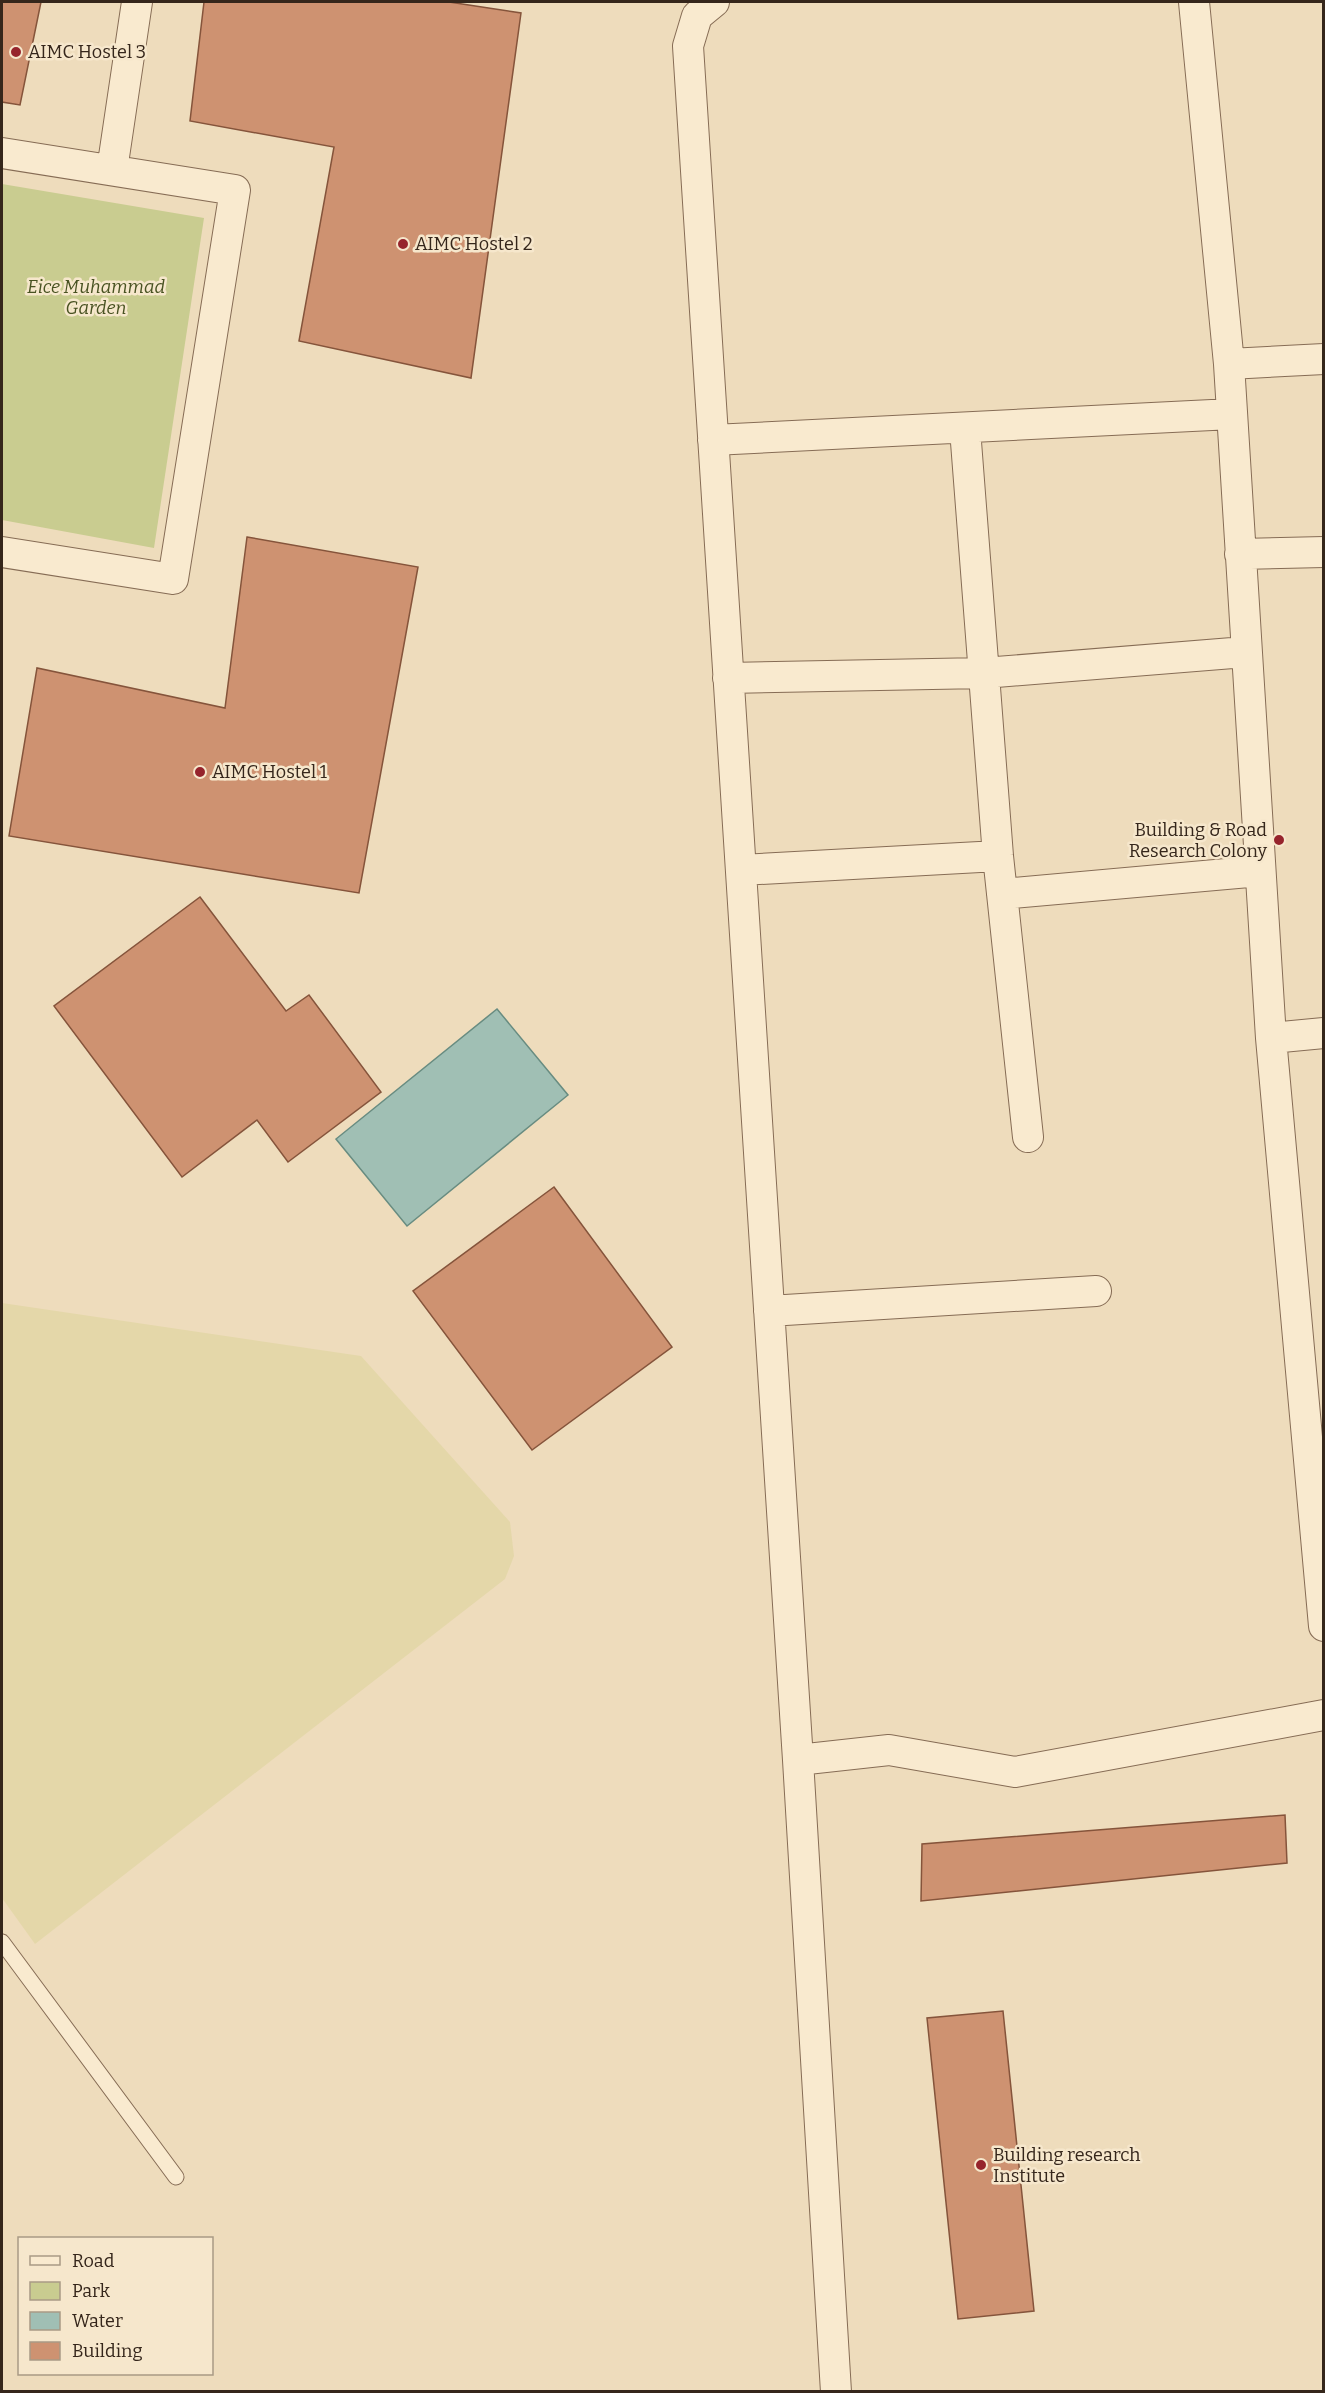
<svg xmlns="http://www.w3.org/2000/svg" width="1325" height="2393" viewBox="0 0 1325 2393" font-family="Bitter,serif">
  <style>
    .farmland { fill: #e4d7a9 }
    .green { fill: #c9cc90 }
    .water { fill: #a0bfb4; stroke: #688c81; stroke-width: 1.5 }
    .building { fill: #ce9271; stroke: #85543b; stroke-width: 1.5 }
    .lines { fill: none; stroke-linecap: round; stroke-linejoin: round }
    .lane-casing { stroke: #866c55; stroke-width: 17 }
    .street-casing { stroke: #866c55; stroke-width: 32 }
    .lane { stroke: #f9eacf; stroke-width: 15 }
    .street { stroke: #f9eacf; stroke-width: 30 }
    .poi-dot { fill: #96242c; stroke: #f6e7cc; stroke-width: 2 }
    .labels { text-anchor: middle; stroke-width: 5; stroke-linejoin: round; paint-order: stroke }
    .poi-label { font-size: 18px; fill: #35261b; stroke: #f6e7cc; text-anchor: start }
    .park-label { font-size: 18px; font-style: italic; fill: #485221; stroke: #f6e7cc }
  </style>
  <rect width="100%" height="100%" fill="#eedcbc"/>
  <path class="farmland" d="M2 1303 361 1356 510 1522 514 1556 505 1579 35 1944 2 1898Z"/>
  <path class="green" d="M2 184 204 218 154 548 2 520Z"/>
  <path class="water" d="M497 1009 568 1095 407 1226 336 1139Z"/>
  <path class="building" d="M2 2H41L20 105 2 102Z
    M204 2H449L521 13 471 378 299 341 334 147 190 121Z
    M247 537 418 567 359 893 9 836 37 668 225 708Z
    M200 897 286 1011 309 995 381 1092 288 1162 257 1120 182 1177 54 1006Z
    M554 1187 672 1347 532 1450 413 1291Z
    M1285 1815 1287 1863 921 1901 922 1844Z
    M1003 2011 1034 2311 958 2319 927 2018Z"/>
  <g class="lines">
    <defs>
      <path id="lane" d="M2 1942 176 2177"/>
      <path id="street" d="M714 2 697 16 688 46 798 1760 836 2392
        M1194 2 1229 364 1271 1038 1324 1626
        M2 153 235 190 173 579 2 552
        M112 170 137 2
        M1229 364 1324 359
        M965 429 998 856 1028 1137
        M713 440 1232 414
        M1240 554 1324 552
        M728 678 984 673 1245 652
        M741 870 998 856
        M1002 894 1260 871
        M1271 1038 1324 1033
        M769 1311 1096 1291
        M798 1760 889 1750 1015 1772 1324 1715"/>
    </defs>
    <use href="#lane" class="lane-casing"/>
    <use href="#street" class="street-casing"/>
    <use href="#lane" class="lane"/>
    <use href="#street" class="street"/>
  </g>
  <g class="poi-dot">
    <circle cx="16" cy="52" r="6"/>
    <circle cx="403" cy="244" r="6"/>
    <circle cx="200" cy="772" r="6"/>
    <circle cx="1279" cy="840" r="6"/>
    <circle cx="981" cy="2165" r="6"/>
  </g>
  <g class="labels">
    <g class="poi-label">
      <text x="28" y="58">AIMC Hostel 3</text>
      <text x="415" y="250">AIMC Hostel 2</text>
      <text x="212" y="778">AIMC Hostel 1</text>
      <text x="1267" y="836" text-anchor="end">Building &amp; Road<tspan x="1267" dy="21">Research Colony</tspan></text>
      <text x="993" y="2161">Building research<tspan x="993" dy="21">Institute</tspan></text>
    </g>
    <g class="park-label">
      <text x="96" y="293">Eice Muhammad<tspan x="96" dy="21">Garden</tspan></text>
    </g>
  </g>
  <rect width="1325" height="2393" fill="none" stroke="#35261b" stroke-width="6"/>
  <rect x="18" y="2237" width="195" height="138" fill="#f6e7cc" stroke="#a99a85" stroke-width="1.5"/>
  <rect x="30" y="2256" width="30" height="9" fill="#f9eacf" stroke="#a99a85" stroke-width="1.5"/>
  <text x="72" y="2267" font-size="18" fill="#35261b">Road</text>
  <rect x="30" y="2282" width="30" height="18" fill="#c9cc90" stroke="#a99a85" stroke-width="1.5"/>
  <text x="72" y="2297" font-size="18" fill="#35261b">Park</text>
  <rect x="30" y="2312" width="30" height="18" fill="#a0bfb4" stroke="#a99a85" stroke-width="1.5"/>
  <text x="72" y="2327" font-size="18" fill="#35261b">Water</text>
  <rect x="30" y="2342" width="30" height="18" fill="#ce9271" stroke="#a99a85" stroke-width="1.5"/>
  <text x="72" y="2357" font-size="18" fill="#35261b">Building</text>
</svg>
